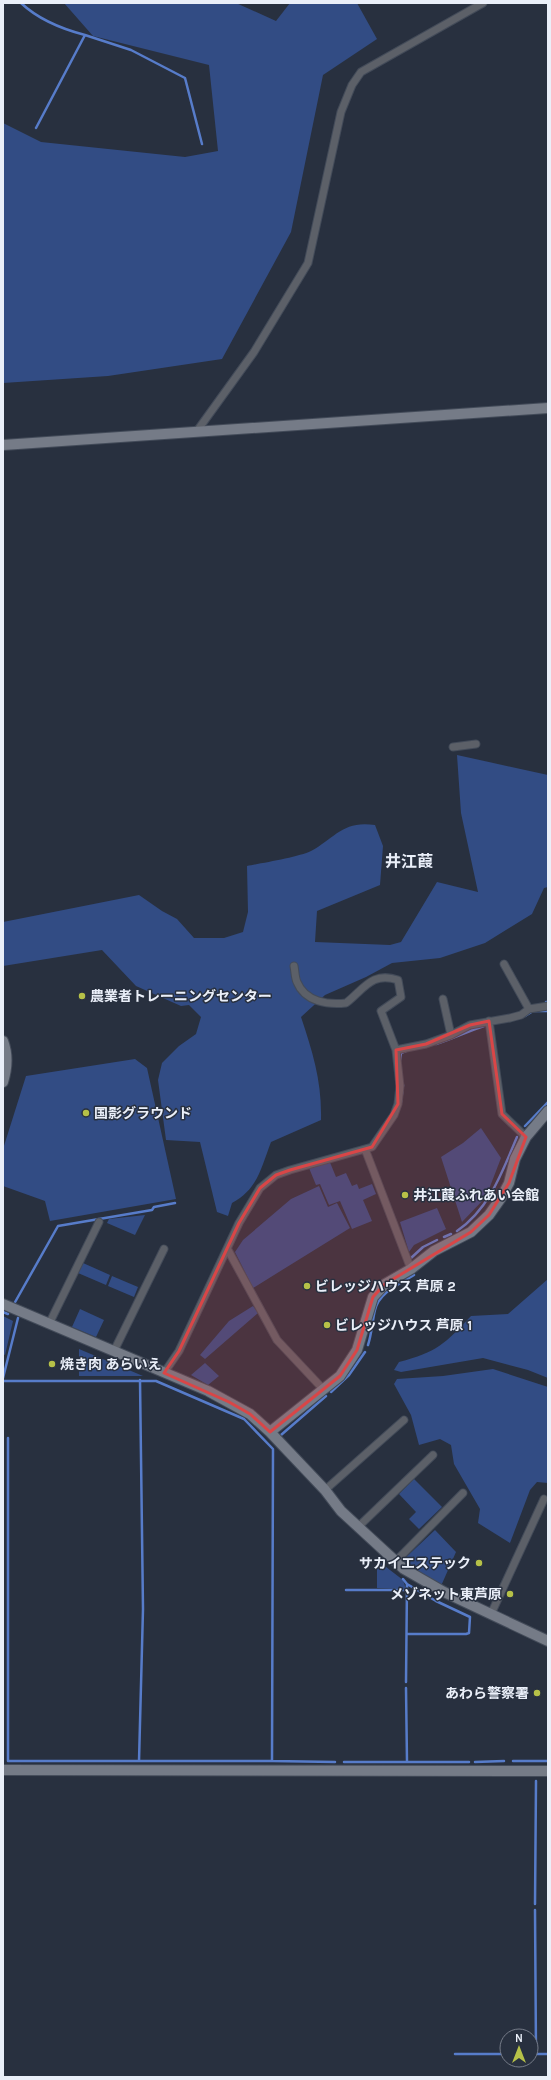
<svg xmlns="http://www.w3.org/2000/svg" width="551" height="2080" viewBox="0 0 551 2080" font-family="Karla,'Noto Sans JP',sans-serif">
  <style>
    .green { fill: #324c84 }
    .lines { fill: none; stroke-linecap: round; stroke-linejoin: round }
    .stream { stroke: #577cca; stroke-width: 2.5 }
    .street-casing { stroke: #434b59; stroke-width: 9 }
    .secondary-casing { stroke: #434b59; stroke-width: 12 }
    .street { stroke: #5c6068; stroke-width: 7 }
    .secondary { stroke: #757b87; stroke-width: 10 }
    .marked { fill: #d94647; fill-opacity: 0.2; stroke: #d94647; stroke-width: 3; stroke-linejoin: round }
    .poi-dot { fill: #b6c148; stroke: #28303f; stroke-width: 1.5 }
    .labels { text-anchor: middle; stroke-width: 3; stroke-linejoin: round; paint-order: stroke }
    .poi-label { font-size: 14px; font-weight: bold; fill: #eaeff9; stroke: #28303f; text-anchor: start }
    .quarter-label { font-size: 16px; font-weight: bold; fill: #eaeff9; stroke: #28303f }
  </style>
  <rect width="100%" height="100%" fill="#28303f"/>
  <path class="green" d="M64 3H236L276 21 290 3H357L377 39 323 75 291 232 222 359 108 376 3 383V123L41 142 185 157 218 151 209 65 93 36Z
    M457 755 548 775V887L544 888 532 914 485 943 440 958 392 963 366 977 325 995 301 1017C313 1053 322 1082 321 1120L271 1142C261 1168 258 1189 232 1203L228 1216 217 1212 200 1142 166 1140 158 1080 162 1063 179 1046 196 1034 201 1017 189 1005 181 1006 136 986 102 950 3 966V922L139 895 162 911 177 919 194 938H224L243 932 248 912 247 866C262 863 299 857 311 851 335 838 343 820 375 825L383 846 380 885 317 911 315 942 390 945 401 942 437 882 478 892 461 813Z
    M135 1059 147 1068 176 1199 50 1221 45 1201 3 1186V1149L26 1076Z
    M481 1128 501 1158 486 1197 462 1222 441 1157 463 1143Z
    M329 1160 336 1177 346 1173 352 1186 357 1184 359 1189 372 1184 376 1194 363 1200 372 1221 352 1229 340 1201 329 1205 320 1184 316 1185 309 1168Z
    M319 1186 328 1207 337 1203 350 1228 253 1288 235 1252 243 1240 291 1199Z
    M437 1208 446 1229 414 1245 409 1252 400 1222Z
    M145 1215 135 1235 107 1223 109 1219Z
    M83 1263 110 1275 106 1285 78 1273Z
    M112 1276 138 1287 134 1297 108 1286Z
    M548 1279V1378L528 1370 483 1358 401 1372 394 1370 399 1362C437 1352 445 1344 471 1316L508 1314Z
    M253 1306 258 1313 205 1359 200 1355 229 1321Z
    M80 1309 104 1320 96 1337 72 1327Z
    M3 1316 13 1321 5 1355 3 1354Z
    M79 1349 143 1376H79Z
    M205 1363 219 1376 208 1385 191 1375Z
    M493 1369 548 1387V1483L537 1482 530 1490 510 1543 478 1523 480 1509 454 1464 451 1445 440 1439 419 1445 411 1415 394 1384 397 1379 443 1376Z
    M414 1479 442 1507 419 1529 409 1519 416 1512 399 1494Z
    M435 1530 456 1552 441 1586 415 1572 402 1561Z
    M377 1560 403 1580 406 1589 377 1588Z"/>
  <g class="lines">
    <path class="stream" d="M21 3C39 20 62 29 85 35L36 128
      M85 35 131 50 185 78 202 144
      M546 1002H548
      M525 1016 533 1011H547
      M436 1044C453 1039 468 1031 484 1026
      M400 1060 401 1053 406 1051
      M401 1102 403 1085
      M525 1126 548 1102
      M457 1231C490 1208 502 1172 517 1137
      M444 1237 451 1234
      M411 1258 423 1247 437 1240
      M14 1304 58 1226 152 1210 154 1207 175 1203
      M3 1312 8 1314
      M368 1345C372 1333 372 1322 375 1310 379 1292 400 1284 414 1275
      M3 1378 18 1318
      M3 1381H156L244 1419 273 1449 272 1761H8V1438
      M331 1392 349 1375 365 1352
      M281 1435 326 1396
      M403 1579 407 1584 406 1682
      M346 1590H407
      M407 1634H466L469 1633 470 1617 436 1601 407 1584
      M406 1688 407 1762
      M139 1761 143 1609 140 1380
      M272 1761 335 1762
      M513 1761H548
      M344 1762H469
      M475 1762 504 1761
      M535 1904 536 1781
      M535 1910 536 2054
      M455 2054H507
      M531 2054H548"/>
    <defs>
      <path id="street" d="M197 431 254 352 308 263 341 112 352 85 361 72 483 3
        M453 747 476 744
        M504 964 529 1009
        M443 999 451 1035
        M489 1021 502 1114 526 1137
        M396 1050 426 1044 451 1035 470 1025 510 1018 521 1015 529 1009 548 1006
        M365 1149 411 1269
        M228 1250 277 1340 323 1389
        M49 1324 99 1222
        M114 1351 164 1249
        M164 1373 179 1351 239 1223 260 1188 276 1175 290 1170 372 1147 394 1115 398 1104 400 1086 396 1050 381 1011 401 997 398 980C372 971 364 989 346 1003 328 1005 305 1002 297 982 295 978 295 971 294 966
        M325 1490 404 1420
        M358 1527 433 1455
        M396 1561 463 1493
        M491 1614 544 1499"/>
      <path id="secondary" d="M3 445 548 408
        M3 1041C8 1054 7 1069 3 1082
        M3 1304 208 1391 250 1414 270 1432 325 1490 341 1511 404 1569 444 1592 548 1641
        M270 1432 340 1376 357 1350 373 1297 385 1284 411 1269 434 1251 471 1232 489 1215 501 1198 509 1183 515 1159 526 1137 548 1111
        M3 1770 548 1771"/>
    </defs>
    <use href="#street" class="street-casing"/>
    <use href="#secondary" class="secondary-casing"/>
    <use href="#street" class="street"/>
    <use href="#secondary" class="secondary"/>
  </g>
  <path class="marked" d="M489 1021 502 1114 526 1137 509 1183 489 1215 471 1232 385 1284 373 1297 357 1350 340 1376 270 1432 250 1414 229 1402 164 1373 179 1351 239 1223 260 1188 276 1175 290 1170 372 1147 398 1104 396 1050 426 1044 470 1025Z"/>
  <g class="poi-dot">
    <circle cx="82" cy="996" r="4"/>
    <circle cx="86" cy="1113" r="4"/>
    <circle cx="405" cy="1195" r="4"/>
    <circle cx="307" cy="1286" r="4"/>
    <circle cx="327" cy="1325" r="4"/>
    <circle cx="52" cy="1364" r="4"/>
    <circle cx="479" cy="1563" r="4"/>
    <circle cx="510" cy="1594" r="4"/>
    <circle cx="537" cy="1693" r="4"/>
  </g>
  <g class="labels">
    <g class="poi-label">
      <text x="90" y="1001">農業者トレーニングセンター</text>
      <text x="94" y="1118">国影グラウンド</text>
      <text x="413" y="1200">井江葭ふれあい会館</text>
      <text x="315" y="1291">ビレッジハウス 芦原 2</text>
      <text x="335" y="1330">ビレッジハウス 芦原 1</text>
      <text x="60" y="1369">焼き肉 あらいえ</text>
      <text x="471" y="1568" text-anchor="end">サカイエステック</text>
      <text x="502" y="1599" text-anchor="end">メゾネット東芦原</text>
      <text x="529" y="1698" text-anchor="end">あわら警察署</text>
    </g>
    <g class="quarter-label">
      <text x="409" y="867">井江葭</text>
    </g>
  </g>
  <rect width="551" height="2080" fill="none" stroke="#eaeff9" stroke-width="8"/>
  <g transform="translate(519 2048)"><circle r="19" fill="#28303f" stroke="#767c89"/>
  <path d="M0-3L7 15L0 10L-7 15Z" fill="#b6c148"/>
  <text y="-6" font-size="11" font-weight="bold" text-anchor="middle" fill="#eaeff9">N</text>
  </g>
</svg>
